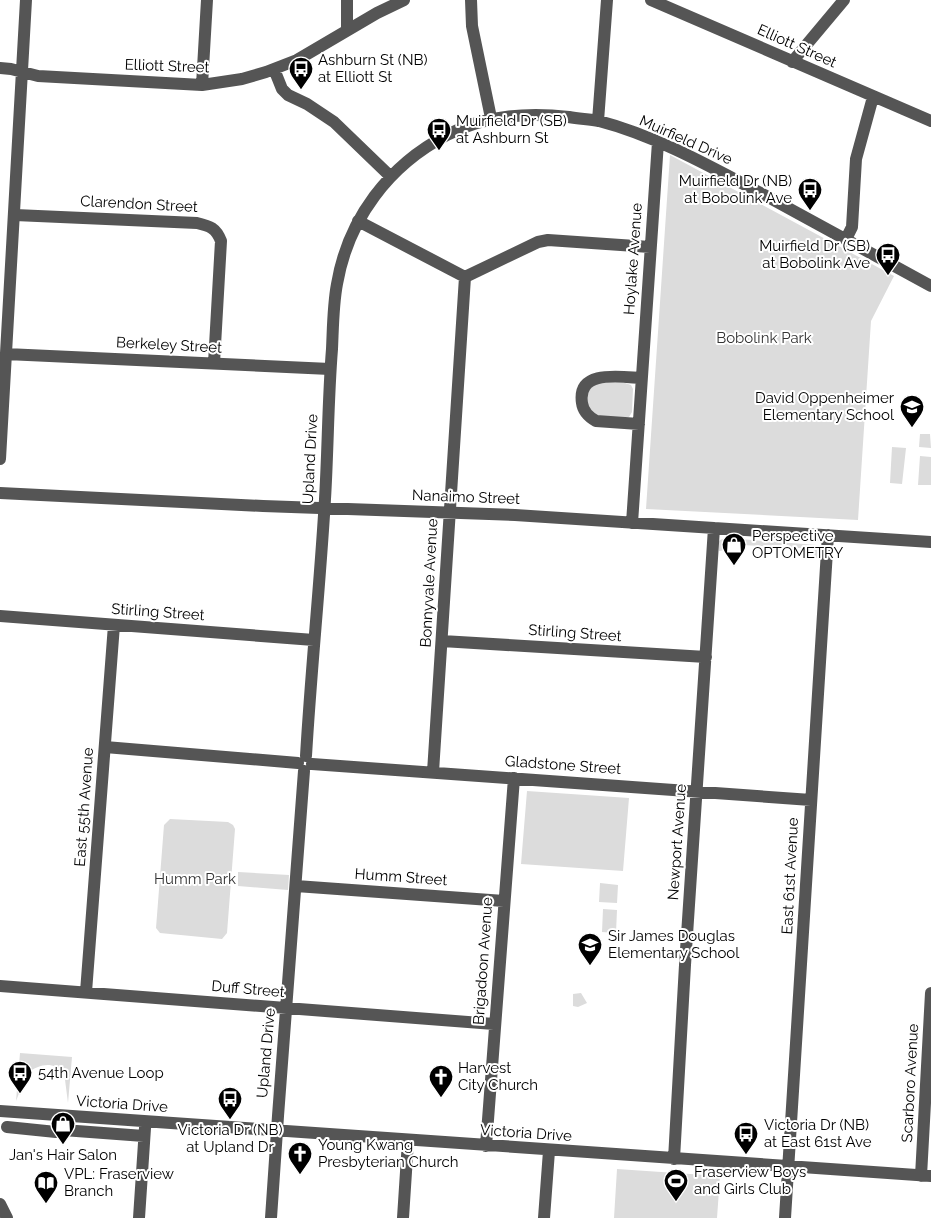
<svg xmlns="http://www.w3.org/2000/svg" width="931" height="1218" viewBox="0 0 931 1218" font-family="Raleway,sans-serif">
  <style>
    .green { fill: #dcdcdc }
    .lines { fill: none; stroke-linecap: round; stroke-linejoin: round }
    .minor { stroke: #555; stroke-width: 12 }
    .labels { text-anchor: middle; stroke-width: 4; stroke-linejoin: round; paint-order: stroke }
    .street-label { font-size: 15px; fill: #000; stroke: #fff }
    .poi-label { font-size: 15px; fill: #000; stroke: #fff; text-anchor: start }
    .park-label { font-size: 15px; fill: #333; stroke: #fff }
  </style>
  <rect width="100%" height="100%" fill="#fff"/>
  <path class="green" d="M670 155 894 276 871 321 858 520 646 509Z
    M599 382 625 383 631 385 633 389 632 412 629 417 624 419 598 416 587 406 588 390Z
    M920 434H930L931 448 919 447Z
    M892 447 906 448 902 484 890 483Z
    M920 456 931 457V485H918Z
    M726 538 817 545 822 549 821 558H814V549L726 544 725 550 719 551 718 543 720 540Z
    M527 791 629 798 623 871 521 864Z
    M170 819 228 822 233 825 235 829 227 933 222 939 160 933 156 928 164 825Z
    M238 872 289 875 288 890 238 886Z
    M600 883 618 885 617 903 599 902Z
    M603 909 617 910 616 933 602 932Z
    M581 993 587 1003 578 1007 573 1006V994Z
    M20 1053 72 1057 68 1103 64 1072C52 1061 40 1064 27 1073L16 1101Z
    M617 1169 720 1176 717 1218H614Z"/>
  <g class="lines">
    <path class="minor" d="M471 0 472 26 491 118
      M651 0 931 121
      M347 30V0
      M792 62 844 0
      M0 68 11 69 38 76 202 85 242 79 266 72 297 60 377 13 404 0
      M274 69 282 89 288 95 307 104 334 122 390 176
      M202 85 207 0
      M598 121 607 0
      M15 215 197 223C210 226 216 228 221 241L214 363
      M358 221 465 277 538 242 548 240 650 247
      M846 239 852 227 856 159 873 97
      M6 354 330 369
      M639 424 596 421C589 417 583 411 582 403 577 369 621 377 641 378
      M0 459 26 0
      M0 493 263 506 515 515 931 542
      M632 523 658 142
      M0 616 314 640
      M442 641 706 657
      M105 747 298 763
      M306 756C311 670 320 585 325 499 328 449 328 399 332 349 333 328 333 305 337 284 348 219 389 165 447 135 485 115 526 112 569 117 579 119 589 119 599 121 657 136 715 169 768 197 822 227 877 256 931 286
      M312 764 811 800
      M433 772 465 277
      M296 886 504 901
      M0 986 494 1024
      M86 992 114 625
      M0 1111 931 1176
      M7 1127 56 1132 63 1130 144 1136
      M486 1146 514 778
      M674 1159 685 965 714 528
      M921 1176 931 993
      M0 1204 7 1218
      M139 1218 145 1128
      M271 1218 278 1116 304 771
      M403 1218 408 1141
      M544 1218 549 1151
      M785 1218 828 535"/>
  </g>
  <defs>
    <symbol id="bus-pin" viewBox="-11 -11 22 30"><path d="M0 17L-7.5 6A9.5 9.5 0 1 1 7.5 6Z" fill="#000" stroke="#fff"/><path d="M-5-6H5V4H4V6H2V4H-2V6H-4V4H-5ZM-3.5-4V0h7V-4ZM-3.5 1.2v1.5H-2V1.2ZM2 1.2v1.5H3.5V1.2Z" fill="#fff"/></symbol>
    <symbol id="school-pin" viewBox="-11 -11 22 30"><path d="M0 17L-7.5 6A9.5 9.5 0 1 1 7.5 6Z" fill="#000" stroke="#fff"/><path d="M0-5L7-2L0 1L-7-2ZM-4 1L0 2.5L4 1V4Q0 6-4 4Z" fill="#fff"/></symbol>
    <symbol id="shop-pin" viewBox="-11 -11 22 30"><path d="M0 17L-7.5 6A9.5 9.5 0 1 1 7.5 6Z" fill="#000" stroke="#fff"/><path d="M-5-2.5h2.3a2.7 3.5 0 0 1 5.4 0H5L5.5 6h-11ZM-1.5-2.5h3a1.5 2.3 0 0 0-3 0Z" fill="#fff"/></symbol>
    <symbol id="church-pin" viewBox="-11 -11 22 30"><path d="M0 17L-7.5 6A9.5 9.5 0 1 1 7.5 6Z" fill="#000" stroke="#fff"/><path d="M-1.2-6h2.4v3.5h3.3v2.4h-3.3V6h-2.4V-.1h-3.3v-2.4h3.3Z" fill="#fff"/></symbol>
    <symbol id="stadium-pin" viewBox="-11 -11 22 30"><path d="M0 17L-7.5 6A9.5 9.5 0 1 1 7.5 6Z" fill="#000" stroke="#fff"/><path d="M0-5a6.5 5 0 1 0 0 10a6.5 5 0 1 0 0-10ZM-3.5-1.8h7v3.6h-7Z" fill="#fff"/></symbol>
    <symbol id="library-pin" viewBox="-11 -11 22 30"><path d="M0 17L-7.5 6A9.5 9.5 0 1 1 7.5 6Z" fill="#000" stroke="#fff"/><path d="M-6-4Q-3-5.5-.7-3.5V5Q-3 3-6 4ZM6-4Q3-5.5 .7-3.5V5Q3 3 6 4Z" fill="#fff"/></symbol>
  </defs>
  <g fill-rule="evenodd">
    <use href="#bus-pin" x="287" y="55" width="28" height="38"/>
    <use href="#bus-pin" x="425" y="116" width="28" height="38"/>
    <use href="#bus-pin" x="796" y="176" width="28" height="38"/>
    <use href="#bus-pin" x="874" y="241" width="28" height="38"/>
    <use href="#school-pin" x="898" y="393" width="28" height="38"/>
    <use href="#shop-pin" x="720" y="531" width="28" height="38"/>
    <use href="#school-pin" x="576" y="931" width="28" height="38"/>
    <use href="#bus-pin" x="6" y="1059" width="28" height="38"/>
    <use href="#church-pin" x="427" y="1063" width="28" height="38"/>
    <use href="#bus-pin" x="216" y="1085" width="28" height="38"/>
    <use href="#shop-pin" x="49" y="1110" width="28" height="38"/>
    <use href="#bus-pin" x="732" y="1120" width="28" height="38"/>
    <use href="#church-pin" x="286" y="1140" width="28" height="38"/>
    <use href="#stadium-pin" x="662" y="1167" width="28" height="38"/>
    <use href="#library-pin" x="32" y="1169" width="28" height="38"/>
  </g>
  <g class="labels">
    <g class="street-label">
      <text transform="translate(797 46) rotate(24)" y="5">Elliott Street</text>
      <text transform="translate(167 66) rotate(2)" y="5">Elliott Street</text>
      <text transform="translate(686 140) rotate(24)" y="5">Muirfield Drive</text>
      <text transform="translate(139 204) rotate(3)" y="5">Clarendon Street</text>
      <text transform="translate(633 259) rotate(-86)" y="5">Hoylake Avenue</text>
      <text transform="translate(169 345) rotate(3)" y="5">Berkeley Street</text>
      <text transform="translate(310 459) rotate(-87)" y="5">Upland Drive</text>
      <text transform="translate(466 497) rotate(2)" y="5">Nanaimo Street</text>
      <text transform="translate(429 583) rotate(-87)" y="5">Bonnyvale Avenue</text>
      <text transform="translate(158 612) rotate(4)" y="5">Stirling Street</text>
      <text transform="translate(575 633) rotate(4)" y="5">Stirling Street</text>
      <text transform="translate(563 765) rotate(4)" y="5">Gladstone Street</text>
      <text transform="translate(84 807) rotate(-86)" y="5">East 55th Avenue</text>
      <text transform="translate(677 842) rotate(-86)" y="5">Newport Avenue</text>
      <text transform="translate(790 876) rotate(-87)" y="5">East 61st Avenue</text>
      <text transform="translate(401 877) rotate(4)" y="5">Humm Street</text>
      <text transform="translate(483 961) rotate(-86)" y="5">Brigadoon Avenue</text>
      <text transform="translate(248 989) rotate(5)" y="5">Duff Street</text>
      <text transform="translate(266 1053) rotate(-85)" y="5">Upland Drive</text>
      <text transform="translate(910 1083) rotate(-87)" y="5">Scarboro Avenue</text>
      <text transform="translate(122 1104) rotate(4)" y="5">Victoria Drive</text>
      <text transform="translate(526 1133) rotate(4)" y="5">Victoria Drive</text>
    </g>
    <g class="poi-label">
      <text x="318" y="65">Ashburn St (NB)<tspan x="318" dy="17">at Elliott St</tspan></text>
      <text x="456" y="126">Muirfield Dr (SB)<tspan x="456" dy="17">at Ashburn St</tspan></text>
      <text x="792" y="186" text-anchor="end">Muirfield Dr (NB)<tspan x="792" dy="17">at Bobolink Ave</tspan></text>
      <text x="870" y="251" text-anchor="end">Muirfield Dr (SB)<tspan x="870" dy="17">at Bobolink Ave</tspan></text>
      <text x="894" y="403" text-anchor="end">David Oppenheimer<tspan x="894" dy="17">Elementary School</tspan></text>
      <text x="752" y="541">Perspective<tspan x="752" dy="17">OPTOMETRY</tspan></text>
      <text x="608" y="941">Sir James Douglas<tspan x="608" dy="17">Elementary School</tspan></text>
      <text x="458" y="1073">Harvest<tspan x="458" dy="17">City Church</tspan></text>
      <text x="38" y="1078">54th Avenue Loop</text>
      <text x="764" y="1130">Victoria Dr (NB)<tspan x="764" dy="17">at East 61st Ave</tspan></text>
      <text x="230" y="1135" text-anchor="middle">Victoria Dr (NB)<tspan x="230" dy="17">at Upland Dr</tspan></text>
      <text x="318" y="1150">Young Kwang<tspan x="318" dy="17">Presbyterian Church</tspan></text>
      <text x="63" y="1160" text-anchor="middle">Jan's Hair Salon</text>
      <text x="694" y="1177">Fraserview Boys<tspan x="694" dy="17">and Girls Club</tspan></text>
      <text x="64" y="1179">VPL: Fraserview<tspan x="64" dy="17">Branch</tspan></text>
    </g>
    <g class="park-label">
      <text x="764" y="343">Bobolink Park</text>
      <text x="195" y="884">Humm Park</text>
    </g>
  </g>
</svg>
